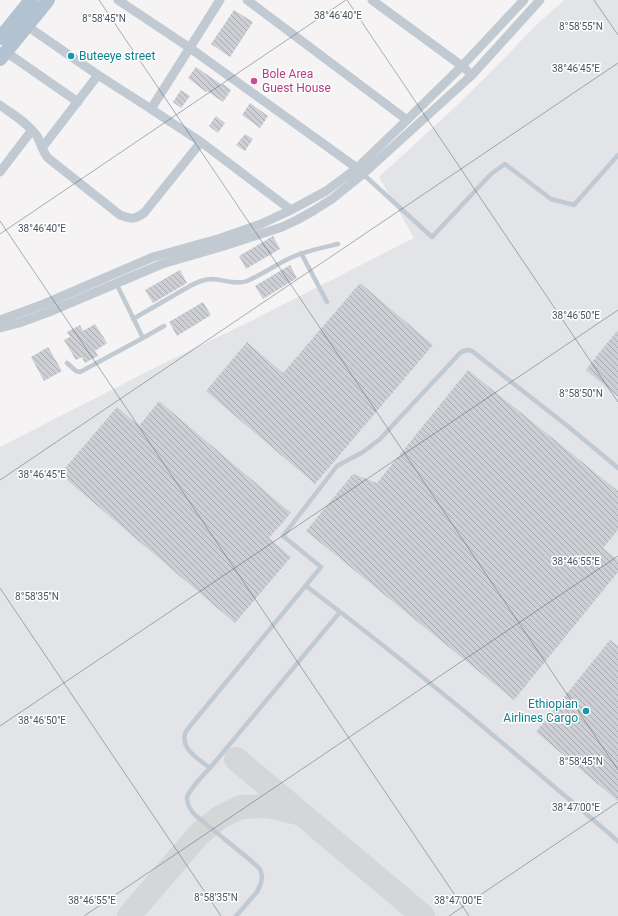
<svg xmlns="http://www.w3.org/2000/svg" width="618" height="916" viewBox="0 0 618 916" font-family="Roboto,sans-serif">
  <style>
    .airport { fill: #e2e4e7 }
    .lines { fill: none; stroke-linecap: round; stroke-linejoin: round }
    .taxiway { stroke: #d5d6d8; stroke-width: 24 }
    .building { fill: url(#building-back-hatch) }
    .lane { stroke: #c1cad2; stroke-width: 4.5 }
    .street { stroke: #c1cad2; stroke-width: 9 }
    .primary { stroke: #b3c2d1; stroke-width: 14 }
    .ticks { fill: none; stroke: #4a5661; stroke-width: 1; stroke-opacity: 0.45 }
    .culture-dot { fill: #0f9aa8; stroke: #fff; stroke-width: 1.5 }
    .hotel-dot { fill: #d1479c; stroke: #fff; stroke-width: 1.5 }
    .labels { text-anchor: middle; stroke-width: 3; stroke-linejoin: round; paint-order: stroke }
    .culture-label { font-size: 12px; fill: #0d838f; stroke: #fff; text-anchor: start }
    .hotel-label { font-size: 12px; fill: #b23c85; stroke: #fff; text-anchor: start }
    .ticks-label { font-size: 10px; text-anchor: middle; fill: #4a5661; stroke: #fff; stroke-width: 3; stroke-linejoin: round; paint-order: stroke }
  </style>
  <defs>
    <pattern id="building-back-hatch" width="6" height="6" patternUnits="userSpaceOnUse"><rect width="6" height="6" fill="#cdcfd5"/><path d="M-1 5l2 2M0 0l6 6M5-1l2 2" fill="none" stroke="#a8abb0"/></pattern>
  </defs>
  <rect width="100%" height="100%" fill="#f5f3f3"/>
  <path class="airport" d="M564 0H618V916H0V447L164 363 247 323 414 238 379 177 452 110 498 65 534 27Z"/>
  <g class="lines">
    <path class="taxiway" d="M236 759 423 916
      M129 916 199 834 220 817 241 807 268 806 298 813"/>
  </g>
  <path class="building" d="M234 10 253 22 230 57 211 44Z
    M196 67 222 85 223 84 231 90 223 102 207 91 206 92 188 78Z
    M181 90 190 96 181 108 173 102Z
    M250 103 268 116 260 128 242 115Z
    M216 116 225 123 218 133 209 126Z
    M245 134 253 139 245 151 236 145Z
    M273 236 280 249 246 269 239 256Z
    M290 265 297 278 263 299 255 286Z
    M180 270 187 283 153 303 145 290Z
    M360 283 433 345 315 484 206 391 247 342 283 373Z
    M203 302 211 315 177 336 169 322Z
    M95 324 107 343 95 351 98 356 85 363 82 357 76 360 64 340 70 337 67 332 80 325 83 331Z
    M618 330V397L586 370 599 353Z
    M48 347 62 371 44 381 31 357Z
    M468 370 618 491V530L603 548 618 560V572L514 700 306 531 353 474 377 483Z
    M159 401 291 513 269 538 291 557 235 623 60 474 117 407 139 426Z
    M610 640 618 646V801L536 732Z"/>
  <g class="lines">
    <path class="lane" d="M363 174 432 237 491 174 505 164 551 199 574 205 618 155
      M301 253 327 302
      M116 283 143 338
      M133 319 190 286C198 282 204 279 213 279 224 280 236 285 247 281 261 275 274 266 288 259 304 251 321 248 338 244
      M67 363 76 371 80 372 143 338 164 326
      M306 586C413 666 516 754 618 841
      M210 768 340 612
      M236 916 257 892 261 883 262 876 260 869 249 859 195 815C191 811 187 804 187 798 188 791 205 773 210 768 200 760 181 750 185 734 185 732 188 729 190 726L321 567 283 536 337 466 363 452 380 439 461 352 467 350 472 351 570 428 618 468"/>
    <path class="street" d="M118 0 190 48 357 168
      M220 0 151 109 201 142 291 210
      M247 0 407 120
      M372 0 462 66 472 75
      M27 26 98 75 151 109
      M6 52 78 102
      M0 105C12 114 28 123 37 136 41 143 42 151 48 158L120 215C131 219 134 220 144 213L201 142
      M42 148 98 75
      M0 172 32 130
      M0 320 44 304 153 257 221 238 261 224 291 210 326 191 357 168 407 120 462 66 524 0
      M0 328 19 323 49 312 162 264 224 246 282 227 297 220 313 211 332 199 363 174 472 75 540 0"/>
    <path class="primary" d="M0 38 31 0
      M0 59 48 0"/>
  </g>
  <path class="ticks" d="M99 0 618 770M347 0 618 402M594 0 618 35M0 221 469 916M0 234 346 0M0 480 618 63M0 588 221 916M0 726 618 310M84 916 618 556M449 916 618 802"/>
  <g class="culture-dot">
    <circle cx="71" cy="56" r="4"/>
    <circle cx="586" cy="711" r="4"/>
  </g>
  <circle class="hotel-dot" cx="254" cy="81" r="4"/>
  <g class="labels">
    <g class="culture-label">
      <text x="79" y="60">Buteeye street</text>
      <text x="578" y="708" text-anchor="end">Ethiopian<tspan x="578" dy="14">Airlines Cargo</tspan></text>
    </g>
    <g class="hotel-label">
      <text x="262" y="78">Bole Area<tspan x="262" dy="14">Guest House</tspan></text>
    </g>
  </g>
  <g class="ticks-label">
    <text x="338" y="19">38°46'40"E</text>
    <text x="104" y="22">8°58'45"N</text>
    <text x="581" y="30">8°58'55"N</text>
    <text x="576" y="72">38°46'45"E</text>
    <text x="42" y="232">38°46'40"E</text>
    <text x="576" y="319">38°46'50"E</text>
    <text x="581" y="397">8°58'50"N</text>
    <text x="42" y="478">38°46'45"E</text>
    <text x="576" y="565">38°46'55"E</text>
    <text x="37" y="600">8°58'35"N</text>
    <text x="42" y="724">38°46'50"E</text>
    <text x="581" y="765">8°58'45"N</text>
    <text x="576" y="811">38°47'00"E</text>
    <text x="216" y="901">8°58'35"N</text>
    <text x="92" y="904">38°46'55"E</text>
    <text x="458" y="904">38°47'00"E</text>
  </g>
</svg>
